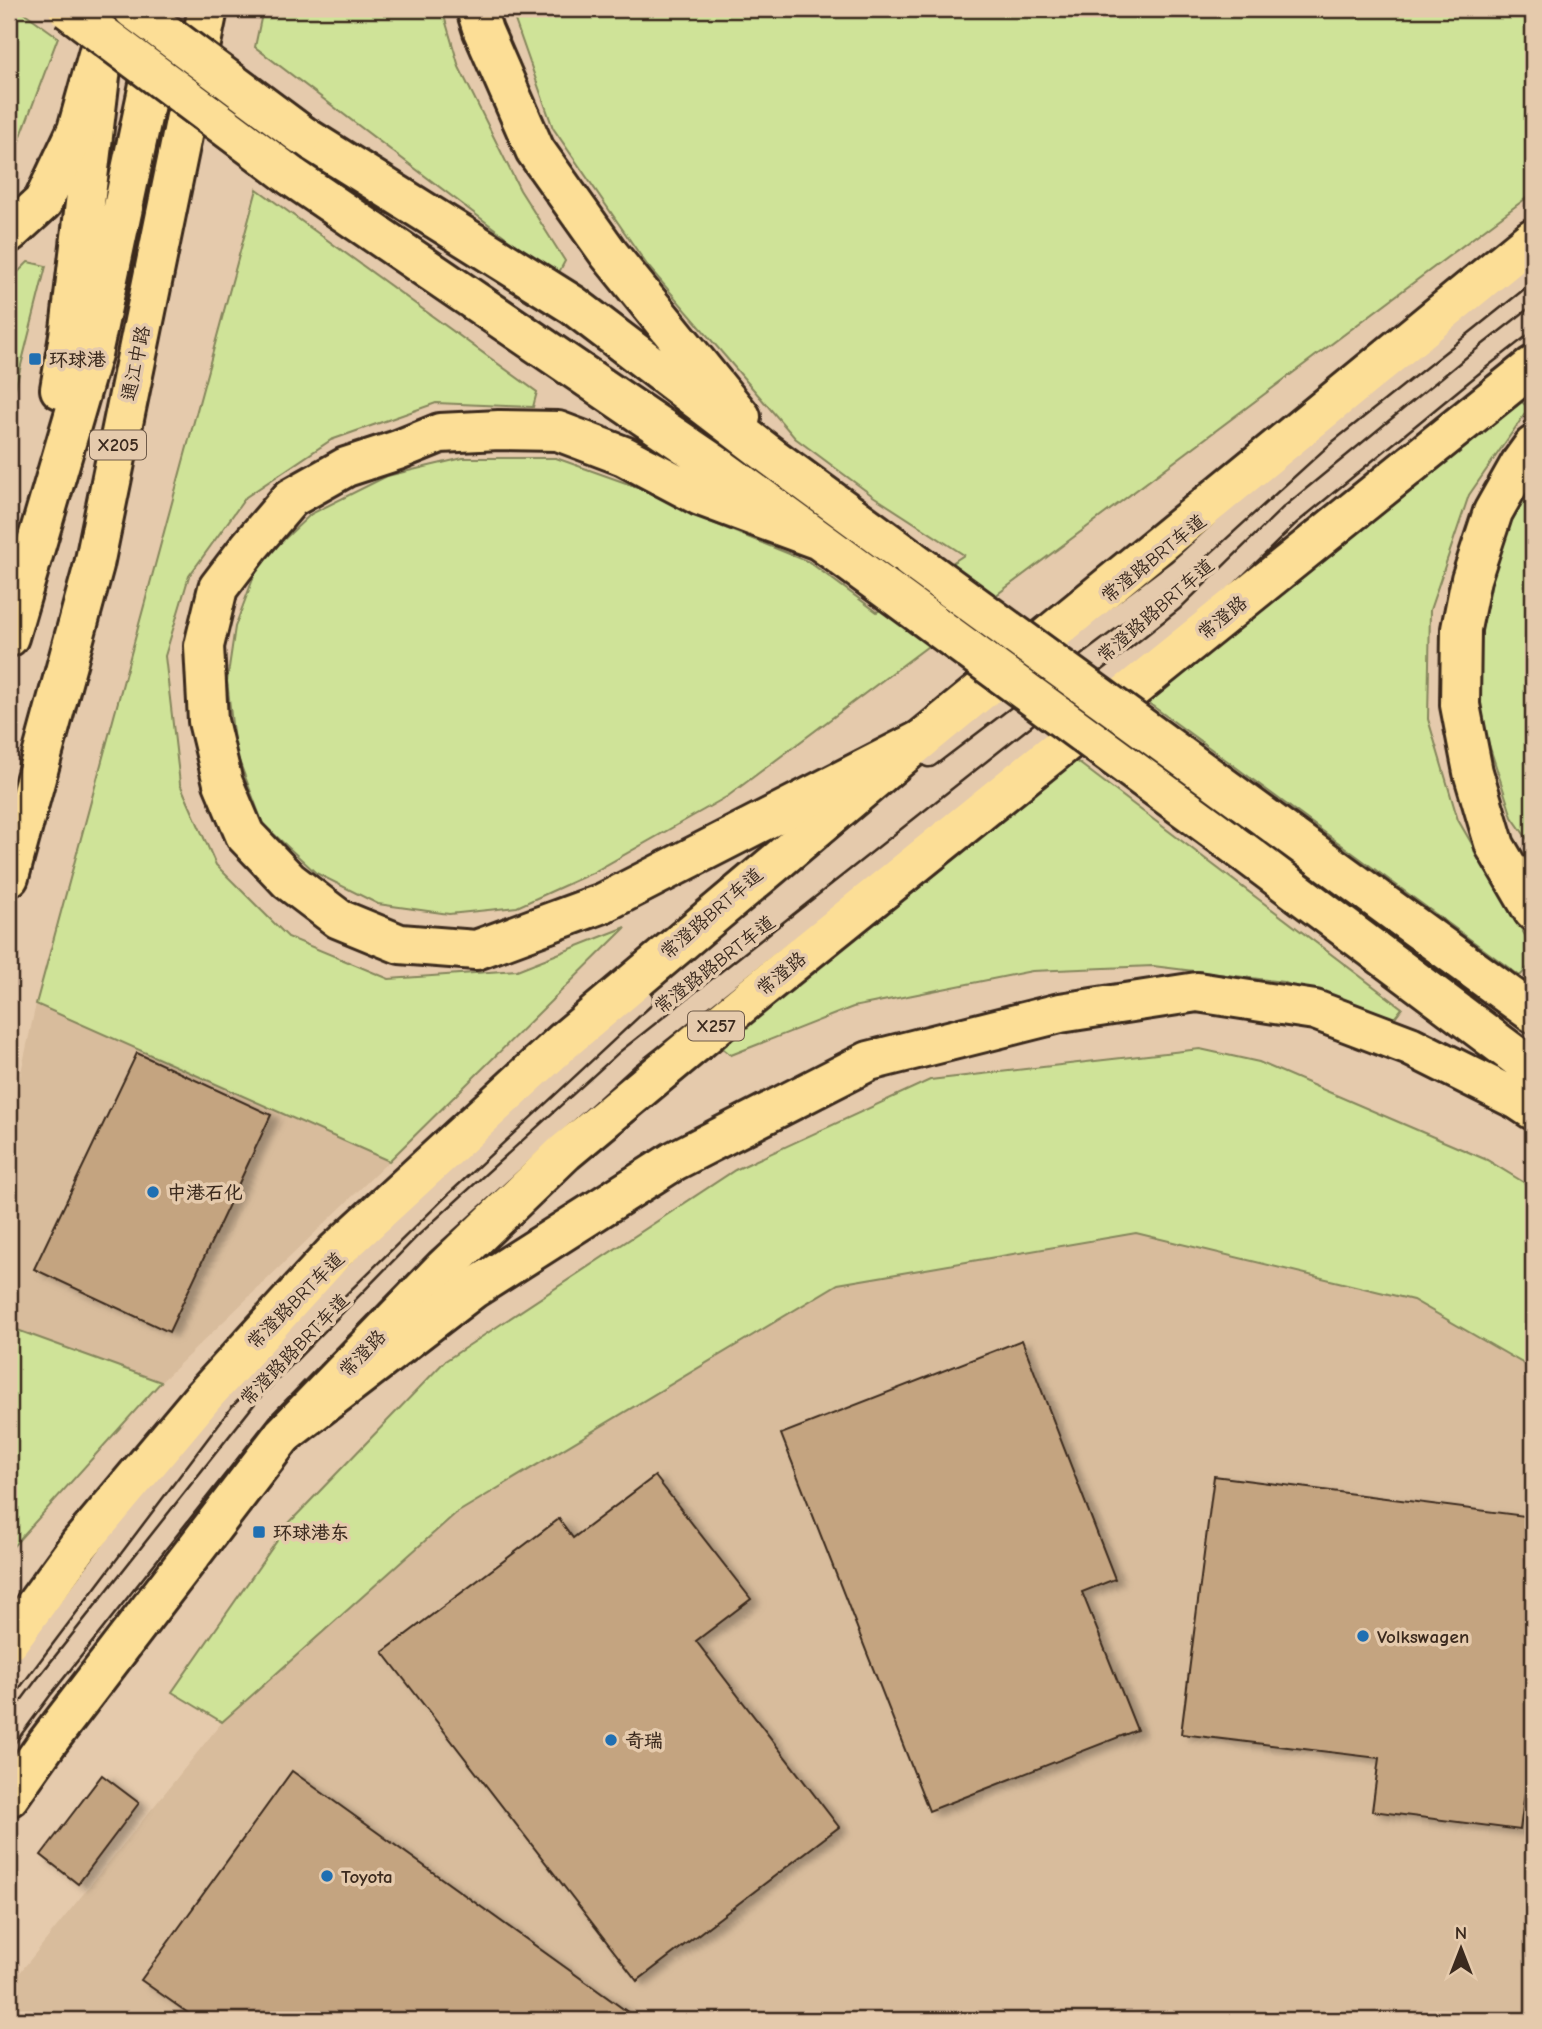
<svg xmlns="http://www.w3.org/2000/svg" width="1542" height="2029" viewBox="0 0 1542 2029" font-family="'Comic Neue','LXGW WenKai TC',sans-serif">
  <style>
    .built { fill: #d8bc9c }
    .green { fill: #cfe398; stroke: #85865b; stroke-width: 2 }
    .building { fill: #c4a480; stroke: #3b2a1e; stroke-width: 2; filter: url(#shadow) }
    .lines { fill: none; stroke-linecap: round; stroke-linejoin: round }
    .service-casing { stroke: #3b2a1e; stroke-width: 23 }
    .primary-casing { stroke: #3b2a1e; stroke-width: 44 }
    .motorway-casing { stroke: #3b2a1e; stroke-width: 44 }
    .service { stroke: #e5caac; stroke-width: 18 }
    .primary { stroke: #fcde96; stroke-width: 38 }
    .motorway { stroke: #fcde96; stroke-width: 38 }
    .motorway-bridge-casing { stroke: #3b2a1e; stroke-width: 44; stroke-linecap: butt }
    .motorway-bridge { stroke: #fcde96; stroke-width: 38 }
    .poi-dot { fill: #1f6fb2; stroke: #e5caac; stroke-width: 2.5 }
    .labels { text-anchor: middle; stroke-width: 7; stroke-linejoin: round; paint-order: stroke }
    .shield { fill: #e5caac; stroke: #6e5a49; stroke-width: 2 }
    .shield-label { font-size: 18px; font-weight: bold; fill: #3b2a1e }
    .poi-label { font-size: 19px; font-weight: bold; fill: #3b2a1e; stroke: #e5caac; text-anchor: start }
    .street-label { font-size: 19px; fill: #3b2a1e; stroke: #e5caac }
  </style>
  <defs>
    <filter id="shadow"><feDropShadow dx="8" dy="4.5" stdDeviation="3.5" flood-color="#0004"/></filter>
  </defs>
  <rect width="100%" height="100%" fill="#e5caac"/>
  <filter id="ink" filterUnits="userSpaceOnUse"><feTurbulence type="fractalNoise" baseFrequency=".0143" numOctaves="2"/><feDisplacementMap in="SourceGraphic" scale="14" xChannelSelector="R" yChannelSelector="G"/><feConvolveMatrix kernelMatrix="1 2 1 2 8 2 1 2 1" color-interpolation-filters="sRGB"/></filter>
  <g filter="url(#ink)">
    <path class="built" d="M36 1004 389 1161 161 1382 9 1327V1127Z
      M1136 1233 1413 1300 1533 1369V2020H9V1986L222 1722 455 1514 838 1284Z"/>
    <path class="green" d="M9 9H19L58 37 9 168Z
      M263 9H442L459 67 520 190 565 261 557 276 255 47Z
      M511 9H1533V193L728 796 592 873 517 907 449 914 378 904 316 873 263 824 235 750 227 681 235 627 259 563 311 514 387 476 463 458H556L640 488 713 523 809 562 877 612 964 555 873 496 795 438 647 265 553 128Z
      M257 189 537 392 533 407 436 403 331 440 246 497 189 576 165 656 180 784 216 865 288 937 389 979 517 970 626 927 389 1161 36 1004Z
      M28 262 46 266 9 413V281Z
      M1517 398 1529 408 1469 495 1430 610 1428 719 1458 820 1533 949V962L1520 976 1143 699Z
      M1533 482V847L1512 817 1479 713 1475 624 1500 537Z
      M1075 760 1402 1008 1389 1025 1283 982 1153 966 1032 971 853 1007 731 1055 721 1047 764 1004Z
      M1200 1049 1259 1062 1487 1160 1533 1188V1369L1413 1300 1136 1233 838 1284 455 1514 222 1722 172 1692 290 1522 445 1361 735 1170 930 1080Z
      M9 1327 161 1382 9 1551Z"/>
    <path class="building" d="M137 1053 271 1115 169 1332 34 1269Z
      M1022 1340 1115 1579 1082 1592 1137 1730 929 1811 781 1434Z
      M655 1476 751 1599 696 1641 839 1827 637 1981 383 1652 559 1519 573 1538Z
      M1214 1476 1533 1517 1532 1539H1533V1777H1527L1520 1830 1372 1811 1379 1758 1181 1734Z
      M292 1771 629 2013 624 2020H198L141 1980Z
      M102 1775 139 1803 78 1884 41 1855Z"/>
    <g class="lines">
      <defs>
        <path id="service" d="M1052 664 1178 569 1326 434 1533 269
          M1090 693 1187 616 1289 516 1478 361 1533 318
          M929 757 1021 687
          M9 1685 224 1400 441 1187 643 999
          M9 1734 43 1688 266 1406 424 1244 627 1059 1063 714"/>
        <path id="primary" d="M60 389 70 330 108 9
          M9 637 92 354 158 42
          M9 877 94 565 208 9
          M9 1641 79 1545 204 1396 335 1252 565 1040 921 740 1533 238
          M9 1797 47 1743 283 1435 441 1271 565 1152 758 991 1533 366"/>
        <path id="motorway" d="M476 9 483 31 535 150 609 254 741 417
          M302 135 573 305 772 457 911 559
          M291 176 723 470 882 586
          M9 233 43 202 77 130 105 29
          M1533 446 1520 464 1493 512 1471 579 1461 629 1460 705 1473 772 1495 846 1533 911
          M819 540 700 496 624 456 558 431 499 430 440 433 398 450 346 467 291 498 250 546 218 588 204 646 208 721 223 783 245 835 289 881 339 919 400 944 476 950 603 903 921 740
          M1266 818 1533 1013
          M1228 840 1533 1069
          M283 1435 473 1289 674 1161 869 1061 1060 1013 1197 992 1315 1010 1410 1046 1518 1100 1533 1110"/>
      </defs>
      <use href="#service" class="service-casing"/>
      <use href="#primary" class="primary-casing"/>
      <use href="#motorway" class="motorway-casing"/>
      <use href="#service" class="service"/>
      <use href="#primary" class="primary"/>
      <use href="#motorway" class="motorway"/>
      <defs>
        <path id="motorway-bridge" d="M68 9 291 176
          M133 9 302 135
          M911 559 1266 818
          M882 586 1228 840"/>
      </defs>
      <use href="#motorway-bridge" class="motorway-bridge-casing"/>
      <use href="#motorway-bridge" class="motorway-bridge"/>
    </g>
  </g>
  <g class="poi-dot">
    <rect x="28" y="352" width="14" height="14" rx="3.5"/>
    <circle cx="153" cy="1192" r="7"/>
    <rect x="252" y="1525" width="14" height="14" rx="3.5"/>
    <circle cx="1363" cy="1636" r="7"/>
    <circle cx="611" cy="1740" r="7"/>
    <circle cx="327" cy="1876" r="7"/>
  </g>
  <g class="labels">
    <g class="shield">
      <rect x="90" y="430.5" width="56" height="29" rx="5"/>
      <rect x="688" y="1011.5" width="56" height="29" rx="5"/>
    </g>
    <g class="shield-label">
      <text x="118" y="451">X205</text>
      <text x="716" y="1032">X257</text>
    </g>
    <g class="poi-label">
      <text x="49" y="366">环球港</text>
      <text x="167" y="1199">中港石化</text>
      <text x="273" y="1539">环球港东</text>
      <text x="1377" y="1643">Volkswagen</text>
      <text x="625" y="1747">奇瑞</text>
      <text x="341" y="1883">Toyota</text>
    </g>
    <g class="street-label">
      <text transform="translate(135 363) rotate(-78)" y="7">通江中路</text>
      <text transform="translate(1153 558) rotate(-39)" y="7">常澄路BRT车道</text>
      <text transform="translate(1155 610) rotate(-41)" y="7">常澄路路BRT车道</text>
      <text transform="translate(1222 617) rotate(-39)" y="7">常澄路</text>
      <text transform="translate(711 913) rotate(-41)" y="7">常澄路BRT车道</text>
      <text transform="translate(714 964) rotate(-38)" y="7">常澄路路BRT车道</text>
      <text transform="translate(781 973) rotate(-39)" y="7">常澄路</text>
      <text transform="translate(295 1300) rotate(-45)" y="7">常澄路BRT车道</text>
      <text transform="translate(294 1349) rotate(-46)" y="7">常澄路路BRT车道</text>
      <text transform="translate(362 1353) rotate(-46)" y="7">常澄路</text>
    </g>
  </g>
  <rect width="1542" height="2029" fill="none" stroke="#e5caac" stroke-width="35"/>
  <rect x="18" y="18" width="1507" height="1994" fill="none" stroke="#3b2a1e" stroke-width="2.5" filter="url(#ink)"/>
  <g transform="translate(1461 1949)" stroke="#e5caac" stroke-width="5" paint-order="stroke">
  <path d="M0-5L12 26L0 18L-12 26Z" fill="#3b2a1e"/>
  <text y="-10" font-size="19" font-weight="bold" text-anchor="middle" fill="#3b2a1e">N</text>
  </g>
</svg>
